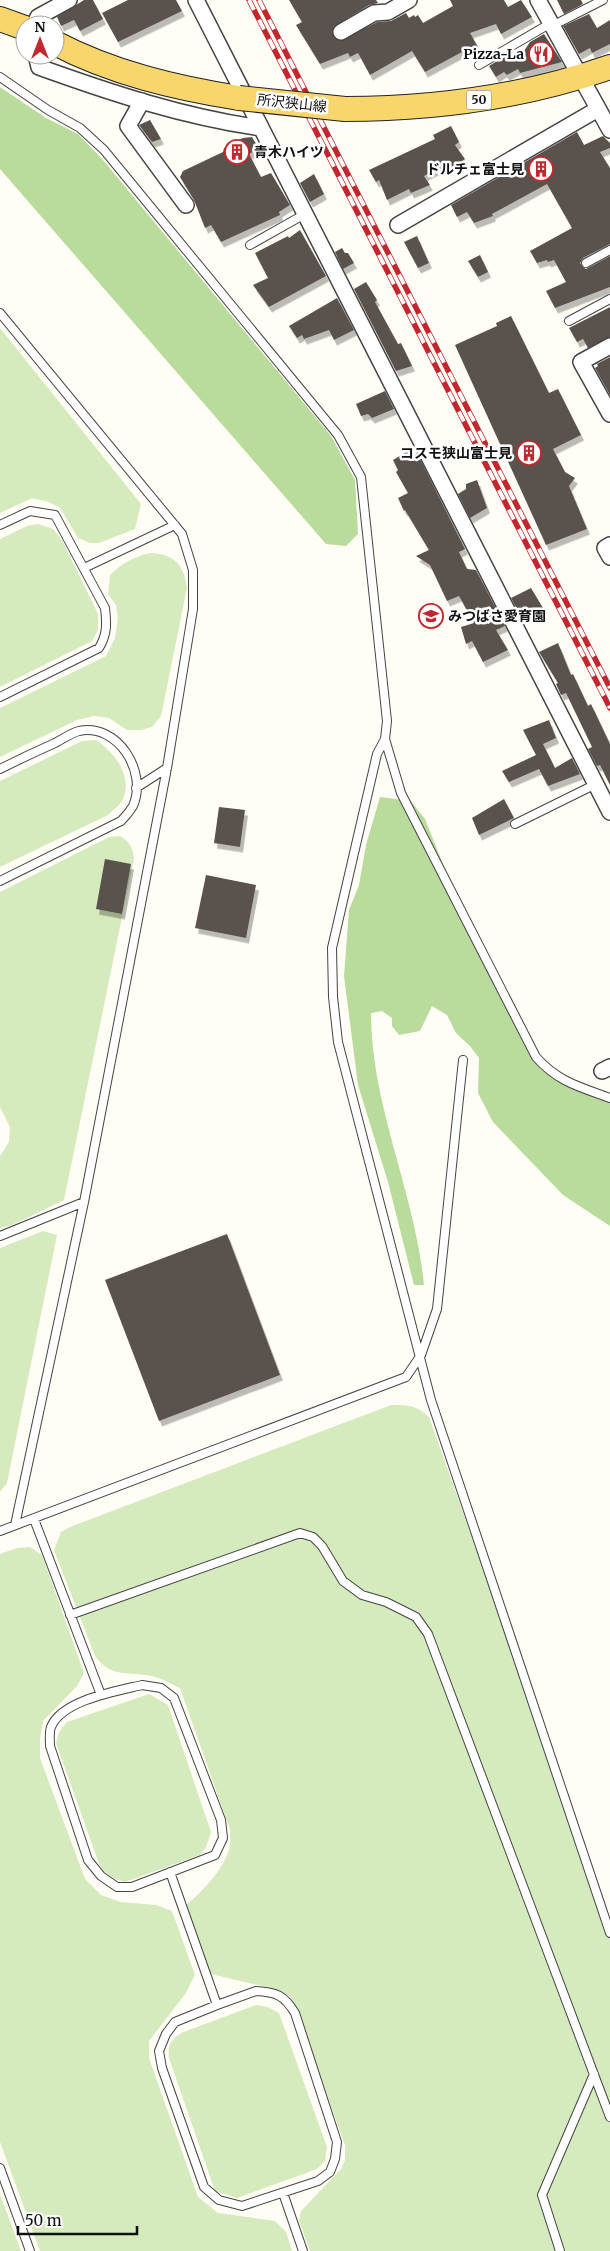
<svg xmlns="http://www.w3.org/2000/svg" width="610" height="2251" viewBox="0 0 610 2251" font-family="Merriweather,'Noto Sans JP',serif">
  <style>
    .green { fill: #d5ebbd }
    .forest { fill: #b9dc9c }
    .building { fill: #5a524d; filter: url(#shadow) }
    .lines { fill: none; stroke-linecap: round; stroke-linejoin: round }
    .service-casing { stroke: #444; stroke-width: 10 }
    .minor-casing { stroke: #444; stroke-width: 18 }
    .primary-casing { stroke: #222; stroke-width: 26 }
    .service { stroke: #fff; stroke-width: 8 }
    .minor { stroke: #fff; stroke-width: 15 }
    .primary { stroke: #f9d66b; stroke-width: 24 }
    .rail-casing { stroke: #c4262e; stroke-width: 5.5 }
    .rail { stroke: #fff; stroke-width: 4; stroke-dasharray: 11; stroke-linecap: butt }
    .primary-bridge-casing { stroke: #222; stroke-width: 26; stroke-linecap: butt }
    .primary-bridge { stroke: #f9d66b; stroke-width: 24 }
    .labels { text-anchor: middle; stroke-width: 5; stroke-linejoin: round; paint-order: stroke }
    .shield { fill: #fff; stroke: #585858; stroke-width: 1 }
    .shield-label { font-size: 12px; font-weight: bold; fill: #111 }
    .poi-label { font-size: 14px; font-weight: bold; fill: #111; stroke: #fff; text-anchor: end }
    .street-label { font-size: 14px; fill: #111; stroke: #fff }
  </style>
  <defs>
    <filter id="shadow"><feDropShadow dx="3" dy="5.5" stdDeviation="0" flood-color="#0004"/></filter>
  </defs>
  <rect width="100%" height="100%" fill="#fffdf5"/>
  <path class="green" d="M0 328 141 504 135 529 99 543H90L78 538 60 508 49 502 32 498 0 513Z
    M38 524 53 529 62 540 98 614V630L92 641 0 687V539L27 526Z
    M150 553C174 554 184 564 187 588L161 716 152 727 141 730H127L109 718 94 716 77 720 0 757V708L106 656 115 638 118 618 116 605 108 594 110 575C123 563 133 557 150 553Z
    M96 740C115 752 134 778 122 801 119 806 112 811 108 815L0 867V781L82 741Z
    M120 836C130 842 133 848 134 859L64 1200 12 1225 0 1228V1156L9 1142 10 1127 0 1107V892L109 837Z
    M43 1231 57 1235 7 1483 0 1492V1248Z
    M391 1405C409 1405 416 1405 429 1417L610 1923V2251H310L299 2221 301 2211 341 2169 345 2160V2145L291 1997 270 1988 211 1974 186 1905C203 1891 222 1871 229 1850 231 1844 230 1836 230 1830L180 1688C171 1684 161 1678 152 1676 128 1671 112 1679 95 1656L54 1550 61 1532 70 1527Z
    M30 1547 42 1555 84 1673 77 1686 43 1721 40 1739V1758L85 1879 101 1895 121 1902 156 1905 172 1911 195 1975 186 1993 149 2041V2058L198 2197 218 2213 275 2221 286 2232 292 2251H40L0 2142V1554L17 1548Z
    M149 1694 168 1705 211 1832 206 1847 200 1855 125 1882C113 1879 106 1875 99 1864L56 1743 59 1732 67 1722Z
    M256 2005 268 2007 279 2013 327 2147 325 2161 317 2169 237 2198 215 2191 169 2058C167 2046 171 2040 181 2033Z
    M0 2194 21 2251H0Z"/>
  <path class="forest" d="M0 87 46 118 78 134 103 160 331 436 355 480 358 534 346 546 326 544 0 169Z
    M380 797 411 801 425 819 465 919 536 1057 578 1086 610 1097V1226L563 1195 493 1122 478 1093 479 1058 470 1046 456 1033 447 1015 432 1006 420 1031 399 1035 392 1026V1018L382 1011 371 1013C371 1106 415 1192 424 1285H414L388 1182 358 1085 344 976 349 910 359 885 366 845Z"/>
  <path class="building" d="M84 0H93L103 19 80 31 74 20 61 26 57 17Z
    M128 0H176L182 11 118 42 102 13Z
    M289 0H376L378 3 369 5 333 27V36L340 41 377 22 391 21 406 13 409 18 414 15 415 17 418 15 423 23 453 6 450 0H504L508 7 521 0 532 17 501 34 496 24 470 33 478 47 463 54 462 52 425 72 412 51 370 75 358 53 350 57 348 53 320 64 296 25 302 22Z
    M557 0H581L583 4 564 14Z
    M589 14 597 28 610 20V44L592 53 590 48 579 54 563 26Z
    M544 34 562 62 520 73 518 69 507 75 504 72 496 77 489 66 507 55 508 57 522 54 530 42Z
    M150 120 161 139 152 142 139 125Z
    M451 126 459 142 455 145 465 159 452 168 449 163 424 176 430 185 411 193 409 189 387 200 379 180 376 182 369 170 435 139 433 135Z
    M577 132 584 145 603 136 610 143V148L600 152 610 168V244L583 258 580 263 583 267 586 269 610 256V287L555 308 546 291 566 282 554 260 548 262 547 260 537 263 530 251 572 228 547 184 492 214 493 216 474 223 467 212 457 217 451 205Z
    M252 137 259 149 249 154 261 177 271 173 290 205 279 212 280 215 221 242 211 225 205 228 194 200 180 177 183 171 223 152 224 148 243 138Z
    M314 174 324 194 310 202 300 183Z
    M300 230 326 276 269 307 253 285 268 278 255 253 288 236 289 238Z
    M417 236 429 263 418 268 404 242Z
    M342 248 345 253H348L354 263 343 269 335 252Z
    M480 255 488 272 478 277 468 261Z
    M366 282 377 300 375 302 398 344 401 343 412 366 396 371 354 289Z
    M337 298 354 330 334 340 329 330 304 339 302 335 297 338 289 326Z
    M610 307V337L588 348 583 339 577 342 569 328Z
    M511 316 549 393 558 389 581 435 553 449 565 472 575 478 569 486 587 529 546 545 455 345 497 326 496 323Z
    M610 357V395L595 368 598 366 597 364Z
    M385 391 394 409 372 418 368 414 361 416 356 404Z
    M408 451 412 457 417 453 465 549 459 552 467 569 476 570 505 626 496 630 508 650 483 662 472 641 466 644 461 627 474 623 459 596 447 601 430 565 416 556 429 550 405 510 404 511 398 498 408 493 396 472 398 470 393 460Z
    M477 480 487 508 470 518 458 494 466 489V484Z
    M531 588 543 608 521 617 511 598Z
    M558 643 571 675 573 674 588 706 591 704 610 744V785L600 765 597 766 588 749 592 747 566 693 561 695 556 684 558 683 539 652Z
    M549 720 556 738 543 744 555 768 572 758 580 774 548 786 539 769 509 782 502 771 536 755 523 730Z
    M504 799 514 818 479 835 472 818Z
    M219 807 245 810 240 847 214 843Z
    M105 859 131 864 122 914 96 909Z
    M206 875 256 885 246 938 195 928Z
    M227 1234 280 1375 159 1421 105 1280Z"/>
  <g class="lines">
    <defs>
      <path id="service" d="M552 26 603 0
        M479 65 551 23
        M0 77 48 110 80 128 104 150 338 435 361 477 387 721 385 739 377 754 332 948 333 997 338 1042 431 1400 610 1933
        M250 245 305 214
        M586 263 610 250
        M0 313 182 534 193 570V609L167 768 84 1202 15 1525
        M569 321 610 299
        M0 525 30 511 55 515 105 608C107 624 107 635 99 648L0 697
        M84 568 175 525
        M385 739 401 793 536 1057C558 1082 580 1087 610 1098
        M0 769C18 760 37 751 55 743 63 739 71 733 79 731 118 723 148 772 133 806 130 811 125 817 121 821L0 881
        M136 788 167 768
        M515 824 596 784
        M0 1236 84 1202
        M34 1519 101 1695
        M0 1531 406 1377 421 1355 437 1309 463 1060
        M70 1615 300 1533 313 1537 322 1546 343 1581 362 1595 386 1602 416 1617 428 1634 610 2117
        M142 1685 161 1688 174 1698 221 1820 223 1838 215 1855 132 1887H117L101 1876 88 1860 50 1746C50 1741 49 1732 51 1727 62 1700 117 1691 142 1685Z
        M170 1872 217 2005
        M256 1991C276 1992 284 1995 295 2013L337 2142 335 2159 330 2172 318 2181 242 2206 219 2200 204 2187 162 2068 159 2051 166 2034 175 2022 217 2005Z
        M0 2168 30 2251
        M283 2193 303 2251
        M560 2251 542 2195 594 2074"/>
      <path id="minor" d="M196 0 610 812
        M538 0 610 130
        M34 25 38 17 69 0
        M341 32 374 13 388 12 409 0
        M36 55 39 67C111 93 184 117 261 128
        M142 101 128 126 186 205
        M398 225 598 109
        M610 346 581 362 610 414
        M610 545 605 548 610 557
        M602 1071 610 1067"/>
      <path id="primary" d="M0 19 25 28
        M55 43C112 73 176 88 239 98
        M345 109C435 109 524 97 610 67"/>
    </defs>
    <use href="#service" class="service-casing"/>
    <use href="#minor" class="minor-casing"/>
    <use href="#primary" class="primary-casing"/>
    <use href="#service" class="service"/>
    <use href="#minor" class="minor"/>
    <use href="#primary" class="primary"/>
    <defs>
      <path id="rail" d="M249 0 610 708
        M259 0 610 688"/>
    </defs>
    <use href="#rail" class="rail-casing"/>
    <use href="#rail" class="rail"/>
    <defs>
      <path id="primary-bridge" d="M239 98 345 109"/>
    </defs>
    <use href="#primary-bridge" class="primary-bridge-casing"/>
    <use href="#primary-bridge" class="primary-bridge"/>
  </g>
  <defs>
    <symbol id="restaurant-ring" viewBox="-11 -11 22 22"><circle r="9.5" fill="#fff" stroke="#c4262e" stroke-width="1.5"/><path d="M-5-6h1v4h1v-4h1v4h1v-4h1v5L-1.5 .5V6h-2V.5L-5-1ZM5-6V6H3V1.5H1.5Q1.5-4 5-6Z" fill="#c4262e"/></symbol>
    <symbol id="building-ring" viewBox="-11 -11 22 22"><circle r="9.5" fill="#fff" stroke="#c4262e" stroke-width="1.5"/><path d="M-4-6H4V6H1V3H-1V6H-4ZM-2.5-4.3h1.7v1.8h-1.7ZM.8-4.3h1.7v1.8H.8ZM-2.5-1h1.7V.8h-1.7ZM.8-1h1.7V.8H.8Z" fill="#c4262e"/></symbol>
    <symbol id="school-ring" viewBox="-11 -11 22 22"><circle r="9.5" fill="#fff" stroke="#c4262e" stroke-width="1.5"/><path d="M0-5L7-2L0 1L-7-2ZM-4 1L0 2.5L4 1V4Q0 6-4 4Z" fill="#c4262e"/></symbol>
  </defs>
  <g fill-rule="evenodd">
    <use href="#restaurant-ring" x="527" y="40" width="28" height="28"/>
    <use href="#building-ring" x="223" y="138" width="28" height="28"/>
    <use href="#building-ring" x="527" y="155" width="28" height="28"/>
    <use href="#building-ring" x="515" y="439" width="28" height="28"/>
    <use href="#school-ring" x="417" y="602" width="28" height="28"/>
  </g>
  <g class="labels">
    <rect class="shield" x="466.5" y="90.5" width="25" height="19" rx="4"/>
    <g class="shield-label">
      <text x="479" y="104">50</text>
    </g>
    <g class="poi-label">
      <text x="524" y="59">Pizza-La</text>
      <text x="254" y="157" text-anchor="start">青木ハイツ</text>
      <text x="524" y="174">ドルチェ富士見</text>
      <text x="512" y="458">コスモ狭山富士見</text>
      <text x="448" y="621" text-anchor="start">みつばさ愛育園</text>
    </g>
    <g class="street-label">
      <text transform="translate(292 103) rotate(6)" y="5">所沢狭山線</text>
    </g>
  </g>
  <g transform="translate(40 40)"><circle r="24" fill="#ffffff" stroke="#a0a0a0"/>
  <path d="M0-4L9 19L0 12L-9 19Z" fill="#c4262e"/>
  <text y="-8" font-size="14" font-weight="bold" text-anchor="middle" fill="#111111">N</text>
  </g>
  <path d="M18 2226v8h119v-8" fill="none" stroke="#111111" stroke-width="2.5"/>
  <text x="25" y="2226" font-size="15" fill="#111111" stroke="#ffffff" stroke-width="4" paint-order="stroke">50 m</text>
</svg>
